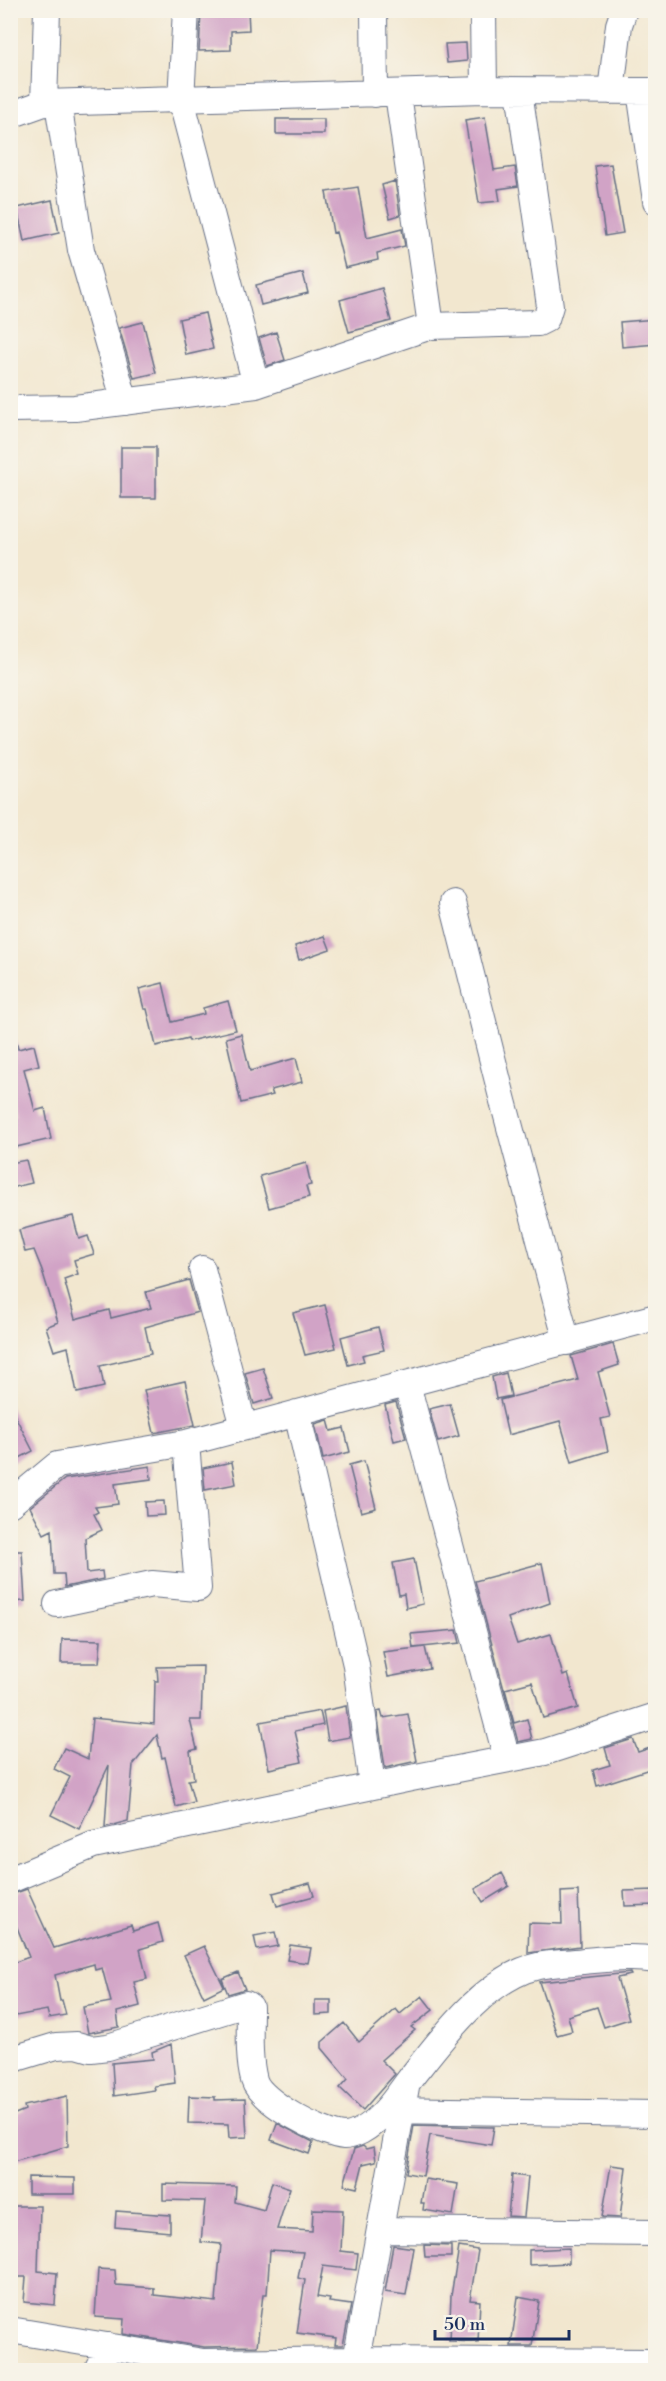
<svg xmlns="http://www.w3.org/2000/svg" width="666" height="2381" viewBox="0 0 666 2381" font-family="'Libre Bodoni',serif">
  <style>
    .building { fill: #d1a3c6 }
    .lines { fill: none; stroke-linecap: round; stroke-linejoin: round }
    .minor-casing { stroke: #666f86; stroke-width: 28 }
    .minor { stroke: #fff; stroke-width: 26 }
  </style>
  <rect width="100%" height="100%" fill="#f7f3e8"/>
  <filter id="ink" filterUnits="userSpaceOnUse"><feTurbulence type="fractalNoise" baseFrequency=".0167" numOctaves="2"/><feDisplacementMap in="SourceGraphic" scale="12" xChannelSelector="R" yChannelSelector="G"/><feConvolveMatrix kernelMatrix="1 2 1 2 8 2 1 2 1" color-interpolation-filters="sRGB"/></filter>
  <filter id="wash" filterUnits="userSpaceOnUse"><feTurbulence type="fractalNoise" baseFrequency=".008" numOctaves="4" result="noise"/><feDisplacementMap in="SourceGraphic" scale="24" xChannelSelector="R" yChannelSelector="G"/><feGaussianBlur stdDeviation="1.35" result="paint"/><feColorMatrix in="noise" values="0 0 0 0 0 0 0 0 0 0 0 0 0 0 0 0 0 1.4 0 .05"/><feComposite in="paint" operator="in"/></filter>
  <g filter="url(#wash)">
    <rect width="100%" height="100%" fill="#f2e7cf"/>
    <g id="blocks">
      <path class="building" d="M248 10 249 30 231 31V50L199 51 201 12Z
        M466 43 467 61 447 63 445 44Z
        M485 117 494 170 515 167 518 186 498 189 500 201 479 203 465 120Z
        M276 119H324V134H276Z
        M611 164 623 233 605 236 595 166Z
        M395 181 400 215 390 218 382 185Z
        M358 187 367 238 402 229 405 246 377 253 378 260 345 268 336 232 333 233 326 192Z
        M52 200 59 233 24 241 17 208Z
        M303 273 308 293 261 305 256 285Z
        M382 288 391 321 349 332 340 300Z
        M205 313 213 349 186 355 179 319Z
        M656 319V344L622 347 620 322Z
        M143 322 156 373 134 378 119 328Z
        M276 332 285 360 267 366 259 338Z
        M121 447H156V498H121Z
        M325 936 330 949 299 960 295 946Z
        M163 983 172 1022 204 1014 203 1008 228 1001 236 1030 189 1041 188 1038 156 1046 147 1009H144L139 989Z
        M241 1034 250 1071 296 1058 302 1082 271 1090 273 1095 241 1103 226 1038Z
        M15 1036 18 1049 34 1045 39 1065 24 1069 35 1111 45 1108 51 1139 12 1148 10 1116 16 1115 10 1092V1037Z
        M26 1160 32 1183 10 1188V1163Z
        M306 1163 311 1185 306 1186 309 1197 269 1208 260 1176Z
        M73 1216 79 1239 88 1236 94 1254 74 1260 78 1274 64 1279 75 1319 109 1310 111 1318 151 1308 146 1292 189 1280 198 1312 145 1327 151 1354 100 1366 104 1387 77 1393 68 1347 54 1351 46 1327 58 1322 42 1270 34 1250 25 1252 19 1230Z
        M325 1305 336 1348 305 1355 293 1313Z
        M378 1327 384 1350 362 1355 364 1361 348 1365 341 1337Z
        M613 1344 619 1365 598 1372 610 1417 601 1419 608 1451 572 1462 560 1421 508 1435 500 1400 578 1380 571 1356Z
        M263 1368 273 1398 254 1404 245 1373Z
        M506 1373 511 1396 496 1399 492 1377Z
        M185 1381 195 1425 154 1433 144 1390Z
        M396 1402 406 1438 394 1441 385 1405Z
        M450 1404 459 1436 438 1442 429 1409Z
        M10 1406 33 1451 10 1463Z
        M328 1420 331 1431 344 1428 350 1452 323 1459 315 1424Z
        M364 1461 376 1508 361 1512 349 1465Z
        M232 1462 236 1484 205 1490 203 1468Z
        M150 1466 151 1479 115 1484 118 1504 95 1507 98 1512 94 1514 102 1530 85 1538 87 1573 102 1571 103 1579 65 1587 64 1574H54L52 1530 44 1534 30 1507 65 1479Z
        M164 1501 165 1515 146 1516 145 1502Z
        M10 1551H22L25 1601 10 1602Z
        M414 1559 423 1604 406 1608 404 1594 399 1595 393 1563Z
        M542 1563 550 1603 508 1618 517 1644 551 1634 563 1676 568 1674 578 1708 543 1718 532 1682 505 1689 514 1723 527 1719 532 1739 518 1742 475 1581Z
        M457 1630 460 1643 413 1648 411 1634Z
        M62 1639 101 1640 99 1663H61Z
        M425 1647 430 1669 388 1677 383 1652Z
        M203 1666 201 1720H190L197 1749 190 1751 194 1779 188 1780 194 1802 176 1807 165 1757 162 1758 157 1735 133 1765 128 1821 105 1827 109 1765 79 1829 51 1815 70 1777 54 1769 64 1748 88 1759 92 1718 154 1724 155 1681H158L157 1667Z
        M346 1706 350 1737 328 1741 323 1711Z
        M320 1711 323 1725 295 1731 302 1762 269 1769 260 1722Z
        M381 1711 383 1718 408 1714 417 1761 385 1768 377 1712Z
        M633 1739 638 1752 656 1746V1767L597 1786 593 1770 610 1765 605 1748Z
        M502 1873 509 1886 483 1902 475 1889Z
        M310 1883 314 1896 277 1906 273 1893Z
        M27 1889 54 1948 131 1925 133 1931 158 1923 163 1942 140 1949 147 1979 134 1982 140 2006 117 2012 119 2027 88 2033 83 2007 111 2002 102 1968 95 1970 94 1964 55 1975 60 2001 62 2000 66 2015 49 2018 47 2010 16 2016 10 1990V1964L29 1957 14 1920 10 1921V1895Z
        M656 1890V1905L625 1906 624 1891Z
        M578 1891 580 1946 528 1953 529 1923 562 1924 561 1892Z
        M275 1932 278 1946 257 1950 254 1936Z
        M290 1945 311 1948 308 1963 287 1960Z
        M204 1946 224 1987 204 1997 184 1955Z
        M238 1972 245 1989 228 1994 222 1979Z
        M630 1973 631 1975 617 1978 629 2019 604 2027 597 2007 568 2016 572 2031 557 2035 539 1982Z
        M422 1996 433 2010 411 2027 415 2030 381 2060 395 2074 363 2110 340 2088 348 2079 322 2048V2042L344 2023 359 2042 396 2009 400 2014Z
        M315 2000H331V2014L315 2015Z
        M171 2044 175 2083 154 2086 155 2090 114 2096 112 2063 153 2059 152 2052Z
        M67 2096 68 2146 10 2163V2116L25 2110 24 2106Z
        M189 2096 215 2097V2100L245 2099 247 2137 229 2138 228 2124 188 2123Z
        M277 2123 313 2142 309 2154 271 2140Z
        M414 2125 489 2127H494L491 2145 430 2135 423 2176 406 2173Z
        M363 2146 366 2149 374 2147 376 2161 363 2164 357 2188 344 2185 354 2149Z
        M611 2165 626 2167 620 2218 602 2217Z
        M512 2175 528 2177 524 2217 508 2216Z
        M28 2177 75 2178V2194H28Z
        M425 2179 458 2184 453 2215 423 2210 424 2203H421Z
        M272 2182 290 2188 277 2229 312 2231 313 2209 343 2210 341 2251 358 2253 356 2270 323 2266 317 2297 330 2299 329 2302 351 2305 343 2345H335L336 2338 297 2333 305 2280 298 2278 303 2252 270 2250 267 2294H263L257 2346 204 2347 123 2334 124 2319 95 2317 98 2269 115 2270 116 2285 154 2288V2295L216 2302 221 2244 201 2242 205 2201 163 2200V2184L236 2186 235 2202 264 2210Z
        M14 2206H40L38 2271 57 2273 55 2305 24 2302 26 2277H10V2254H13Z
        M116 2211 170 2215V2232L115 2227Z
        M393 2245 414 2248 406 2295 385 2292Z
        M424 2245 451 2246V2257H425Z
        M459 2247 478 2250 470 2300 480 2301 478 2342 449 2341 451 2296Z
        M569 2248V2263L529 2265V2250Z
        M518 2297 539 2301 532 2346H511Z"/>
    </g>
  </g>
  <g filter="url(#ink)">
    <use href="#blocks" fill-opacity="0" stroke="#666f86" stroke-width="1.5"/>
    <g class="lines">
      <defs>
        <path id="minor" d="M186 10 181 99 256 385
          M374 10 375 94
          M483 10 484 90
          M611 91 619 25 624 10
          M640 91 656 201
          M398 94 431 326
          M44 103 47 10
          M58 103 81 250 125 402
          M10 115 44 103 484 90 656 91
          M10 409 75 408 256 385 431 326 538 323 546 319 550 306 519 91
          M453 903 503 1101 567 1342
          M202 1269 244 1427
          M407 1384 507 1759
          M297 1413 356 1665 372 1786
          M10 1504 57 1465 186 1443 656 1317
          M57 1604 152 1584 198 1588 186 1443
          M10 1880 93 1845 411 1778 545 1752 656 1716
          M10 2060 56 2046 77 2045 91 2049 108 2047 246 2004 250 2007C250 2031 248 2057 254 2080 260 2102 322 2134 344 2136 349 2136 357 2133 361 2131 385 2118 400 2091 416 2071 446 2033 488 1977 538 1966 552 1963 569 1963 583 1961 608 1959 631 1956 656 1960
          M386 2110 656 2114
          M381 2230 656 2233
          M10 2330 203 2362 356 2360 656 2362
          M356 2360 406 2087
          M97 2370 109 2346"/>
      </defs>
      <use href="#minor" class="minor-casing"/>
      <use href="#minor" class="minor"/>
    </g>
  </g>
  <rect width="666" height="2381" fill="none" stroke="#f7f3e8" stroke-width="36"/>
  <path d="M435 2330v9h134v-9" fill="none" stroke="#1b2f5e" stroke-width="3"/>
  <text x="444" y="2330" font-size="18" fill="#1b2f5e" stroke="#f7f3e8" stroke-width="4.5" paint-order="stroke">50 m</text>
</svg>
